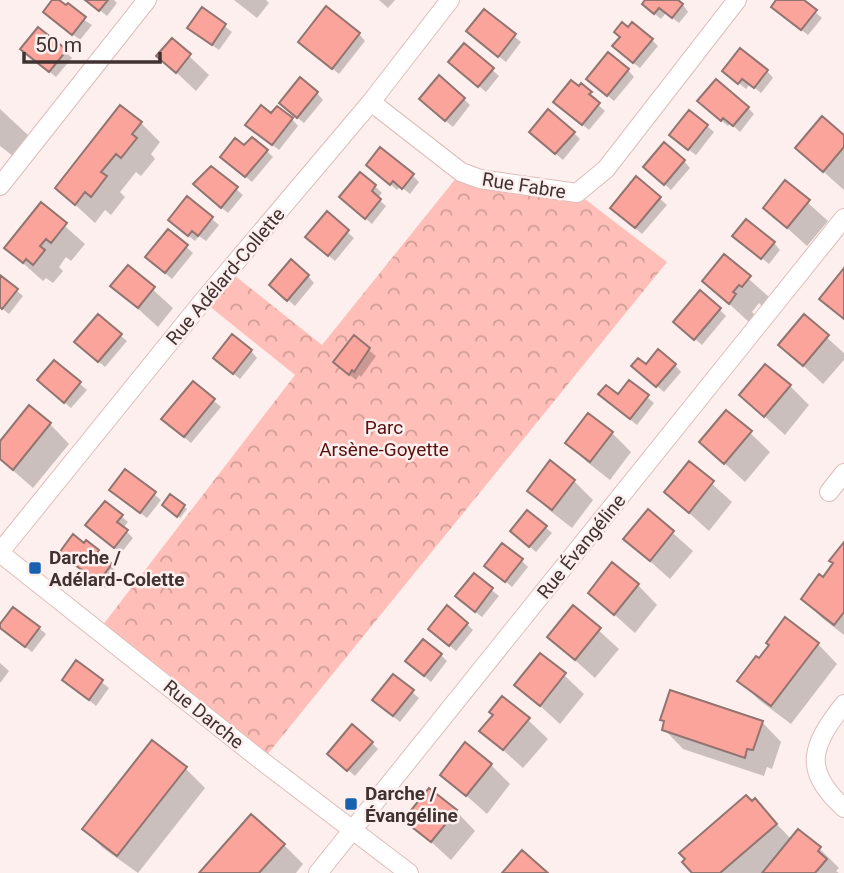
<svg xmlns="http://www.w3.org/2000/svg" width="844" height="873" viewBox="0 0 844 873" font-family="Roboto,sans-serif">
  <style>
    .park { fill: url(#park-crowns) }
    .shadow { fill: #0003 }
    .building { fill: #faa49c; stroke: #927471; stroke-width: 2 }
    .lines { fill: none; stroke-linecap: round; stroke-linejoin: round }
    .minor-casing { stroke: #debdb9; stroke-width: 20 }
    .minor { stroke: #fff; stroke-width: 18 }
    .poi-dot { fill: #1761b0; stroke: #fdefed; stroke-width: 2.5 }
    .labels { text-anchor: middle; stroke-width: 5; stroke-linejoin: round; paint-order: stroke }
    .street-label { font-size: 19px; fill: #3f3231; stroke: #fdefed }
    .park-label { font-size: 19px; fill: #5a1010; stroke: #fdefed }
    .poi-label { font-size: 19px; font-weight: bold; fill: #3f3231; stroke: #fdefed; text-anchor: start }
  </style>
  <defs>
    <pattern id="park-crowns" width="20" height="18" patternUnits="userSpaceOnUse" patternTransform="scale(1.75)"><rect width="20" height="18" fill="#ffbfb8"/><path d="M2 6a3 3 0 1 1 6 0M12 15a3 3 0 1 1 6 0" fill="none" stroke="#d09c96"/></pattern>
  </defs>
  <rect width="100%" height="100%" fill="#fdefed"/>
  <path class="park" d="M461 172 577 193 667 262 262 761 99 630 295 375 203 301 229 271 322 345Z"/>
  <path class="shadow" d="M54 0 92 25 80 40 51 18Z
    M87 0H114L117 3 107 16Z
    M234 0H266L269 3 257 18Z
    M379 0H395L388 8Z
    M648 0H680L688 12 679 23 666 13 661 19 651 11Z
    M778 0H801L822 18 808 35 779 13Z
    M202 9 232 32 219 50 196 34Z
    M484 11 521 42 506 62 475 38Z
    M359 34 365 41 339 74 307 48Z
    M622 37 652 40 658 46 640 68 621 53Z
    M172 40 209 75 196 91 159 56Z
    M464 45 499 76 486 92 457 68Z
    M65 51 72 58 56 77 29 55Z
    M628 70 634 77 614 101 595 85Z
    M767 71 773 78 761 93 750 84 746 89 731 77Z
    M317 93 323 100 304 123 287 110Z
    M590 93 597 99 595 102 605 111 589 130 562 108Z
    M464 99 470 105 453 127 428 106Z
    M706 108H748L754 114 740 132 730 123 728 126Z
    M0 109 29 136 13 156 0 146Z
    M272 116 292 119 298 126 279 150 254 131Z
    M141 123 160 142 151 154 155 159 141 176 136 172 120 192 125 197 111 215 105 210 95 223 57 188Z
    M707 126 714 132 696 155 678 142Z
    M574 133 580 139 563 160 537 138Z
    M844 137V190L797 148Z
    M245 148 267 151 273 157 252 182 229 163Z
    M684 161 690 168 671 190 652 173Z
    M375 171 413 176 419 182 410 194 400 186 397 190Z
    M637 179 667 205 642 234 619 214Z
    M786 183 828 221 807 246 765 208Z
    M375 186 382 193 377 198 386 206 372 224 348 204Z
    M236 189 243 195 228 213 201 191Z
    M187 199 219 225 206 241 199 236 195 241 176 226Z
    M41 205 85 244 71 261 66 257 59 267 63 271 53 283 46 278 43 281 6 248Z
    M327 214 354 238 335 261 314 243Z
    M168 231 193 253 172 279 153 263Z
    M741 242 774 243 780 250 769 264Z
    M724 257 769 297 762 306 759 303 752 312 755 315 749 322 704 281Z
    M128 267 173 308 158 327 113 286Z
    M308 276 314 283 295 306 278 291Z
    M0 277 23 296 9 314 0 307Z
    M720 310 726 316 702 345 682 328Z
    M804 317 844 353V360L823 384 781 345Z
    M120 335 127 341 105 367 83 348Z
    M354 338 376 356 361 377 359 375 356 380 341 368Z
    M251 351 257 358 240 379 221 364Z
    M55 362 87 390 71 408 46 387Z
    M675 365 681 372 664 392 640 372 646 367Z
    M629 382 654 403 637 425 607 401 618 397Z
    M193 383 221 407 191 443 170 425Z
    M790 386 809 405 785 435 741 395Z
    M50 424 69 444 33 488 0 459V443Z
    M612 433 631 452 610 480 587 462 567 443Z
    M750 433 770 452 745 482 701 442Z
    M689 463 732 502 709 531 666 492Z
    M126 471 161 500 147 518 118 496Z
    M574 481 593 500 572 528 549 510 529 491Z
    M171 496 187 509 180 518 167 508Z
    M648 511 693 551 670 579 625 539Z
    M121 516 128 522 123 528 133 538 121 553 94 531Z
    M545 527 552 533 536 552 518 537Z
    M86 542 117 572 105 588 68 559Z
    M844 545V635L822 618 803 599 835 564Z
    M521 560 528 567 512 587 490 569Z
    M474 576 499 596 482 617 464 603Z
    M638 585 657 605 635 633 590 593Z
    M573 607 619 649 595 678 549 637Z
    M467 624 473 630 456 651 437 635Z
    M39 628 46 634 32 652 7 633Z
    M818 644 837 664 791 724 759 700 740 681 760 661Z
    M441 655 447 661 431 682 407 661Z
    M0 663 9 671 0 683Z
    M77 663 109 688 96 706 64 680Z
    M564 675 584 694 560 724 517 685Z
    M412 692 419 698 400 722 381 707Z
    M662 719 762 722 781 742 772 769 767 767 764 776 683 749 664 729 666 723Z
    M528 720 548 739 523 768 482 731Z
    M372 743 378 749 355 776 336 760Z
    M491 765 510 784 487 814 442 774Z
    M186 769 205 788 138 873 103 848 84 829Z
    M755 801 791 839 819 848 839 868 836 871 839 873H694Z
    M456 811 475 831 451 860 406 819Z
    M284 845 303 864 296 873H201Z"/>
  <path class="building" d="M52 0H59L66 5 68 3 86 17 72 35 43 12Z
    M85 0H108L99 11Z
    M645 0H678L683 4 672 18 659 8 654 14 642 4Z
    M776 0H804L817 10 801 30 771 7Z
    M326 6 360 33 332 69 298 42Z
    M202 7 226 24 212 45 187 28Z
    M484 9 516 34 498 57 466 31Z
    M622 22 628 27 632 22 653 39 633 63 612 46 620 37 614 32Z
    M38 27 67 50 49 72 20 49Z
    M172 38 191 54 176 73 156 56Z
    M464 43 494 68 478 87 448 62Z
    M740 48 768 70 754 88 742 79 738 84 722 71Z
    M608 52 629 69 607 96 586 79Z
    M439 75 465 98 445 121 419 99Z
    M300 77 318 92 297 118 279 103Z
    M716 79 749 107 733 126 723 118 721 121 697 101Z
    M571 80 579 86 581 83 592 92 589 94 600 103 582 125 553 102Z
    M120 105 142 122 132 134 137 138 121 158 116 154 101 172 107 176 91 197 85 192 75 205 55 188Z
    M261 105 271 113 277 106 293 118 272 145 245 125Z
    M548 109 575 132 555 154 529 132Z
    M689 110 708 125 688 150 669 135Z
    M822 116 844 135V147L823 172 795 148Z
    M252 137 268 150 245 177 220 157 235 138 244 145Z
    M664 142 685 160 664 185 643 167Z
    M380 147 414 174 402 189 393 181 390 185 366 165Z
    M211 166 238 187 221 208 193 184Z
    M360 172 376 185 372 191 381 199 365 219 339 197Z
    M636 176 661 197 635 228 610 208Z
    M785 180 810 200 787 228 763 208Z
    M187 196 213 217 198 236 192 231 188 236 168 220Z
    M41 202 67 223 51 243 46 239 40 246 45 250 33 265 26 259 23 263 4 248Z
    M327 211 349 230 328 256 305 237Z
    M746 219 775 242 761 259 732 236Z
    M168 229 188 245 165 273 145 257Z
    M724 254 751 276 742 287 739 285 733 292 736 294 729 304 702 281Z
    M291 259 309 275 287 301 269 285Z
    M128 265 155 287 138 308 110 286Z
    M844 268V319L819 299Z
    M0 275 18 289 2 309 0 307Z
    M700 290 721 308 694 340 673 322Z
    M98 314 122 334 98 362 74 342Z
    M804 314 829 335 803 366 778 345Z
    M232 334 252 350 233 374 213 358Z
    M354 335 370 348 354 372 352 370 349 375 333 362Z
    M658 349 676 364 656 387 631 366 638 358 646 364Z
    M54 360 81 382 64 403 37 380Z
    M765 364 791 385 764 417 739 395Z
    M629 380 649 395 630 419 598 394 606 385 618 394Z
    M193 381 215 399 184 437 161 419Z
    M29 405 51 423 13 470 0 459V441Z
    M726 410 752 431 724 464 699 442Z
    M588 413 613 432 590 462 565 443Z
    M550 460 575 480 552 510 527 491Z
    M689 461 714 481 689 513 664 492Z
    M125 469 156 492 140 513 109 490Z
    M170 494 185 505 177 517 162 505Z
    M105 501 123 515 117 522 128 530 114 548 85 525Z
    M648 509 674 531 650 561 623 539Z
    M527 510 547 526 529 547 510 531Z
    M73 534 84 543 86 540 99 550 97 553 112 564 98 582 59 553Z
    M844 542V612L834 625 801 599 819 574 823 577 833 563 829 561Z
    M502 543 523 559 505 582 484 566Z
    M612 562 639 584 614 615 588 593Z
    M474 573 493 588 475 612 455 596Z
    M447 605 468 623 449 646 428 629Z
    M573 605 601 628 575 660 547 637Z
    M13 607 40 627 25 647 0 628V624Z
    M785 617 819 643 771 706 737 681 756 656 759 658 769 645 766 643Z
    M423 639 442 654 424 676 405 661Z
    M540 653 566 673 540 706 514 685Z
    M76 660 103 680 89 700 62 680Z
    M393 674 414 690 393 716 372 700Z
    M670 690 763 721 753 750 747 749 745 758 662 730 664 721 660 720Z
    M502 696 530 718 503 750 479 731 493 715 489 712Z
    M352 724 373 742 347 771 327 754Z
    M152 740 187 767 117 856 82 829Z
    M465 742 492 764 466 796 440 775Z
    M429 788 457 810 431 842 403 820Z
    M746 795 752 801 755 798 777 824 720 873H692L682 862 685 859 679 853Z
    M251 814 285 844 259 873H199Z
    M798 829 821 847 818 851 827 859 815 873H762Z
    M522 850 548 873H502Z"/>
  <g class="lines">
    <defs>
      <path id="minor" d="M371 102 461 172 480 179 577 193 606 169 737 0
        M0 186 147 0
        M829 492 844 473
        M0 552 203 301 371 102 450 0
        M0 553 262 761 409 873
        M844 704C812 745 801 769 844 808
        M318 873 844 218"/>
    </defs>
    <use href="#minor" class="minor-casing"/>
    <use href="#minor" class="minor"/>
  </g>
  <g class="poi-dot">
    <rect x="28" y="561" width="14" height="14" rx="3.5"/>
    <rect x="344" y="797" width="14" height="14" rx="3.5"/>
  </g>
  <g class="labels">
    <g class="street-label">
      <text transform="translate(524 185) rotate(9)" y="7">Rue Fabre</text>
      <text transform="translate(225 276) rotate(-50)" y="7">Rue Adélard-Collette</text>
      <text transform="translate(581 546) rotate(-51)" y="7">Rue Évangéline</text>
      <text transform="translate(204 714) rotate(39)" y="7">Rue Darche</text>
    </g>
    <g class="park-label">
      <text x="384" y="434">Parc<tspan x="384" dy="22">Arsène-Goyette</tspan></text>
    </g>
    <g class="poi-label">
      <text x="49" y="564">Darche /<tspan x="49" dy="22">Adélard-Colette</tspan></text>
      <text x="365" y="800">Darche /<tspan x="365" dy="22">Évangéline</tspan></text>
    </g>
  </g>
  <path d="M24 52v10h136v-10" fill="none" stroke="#3f3231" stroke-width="3.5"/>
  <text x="35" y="52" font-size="21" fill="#3f3231" stroke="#fdefed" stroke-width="5" paint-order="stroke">50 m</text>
</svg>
